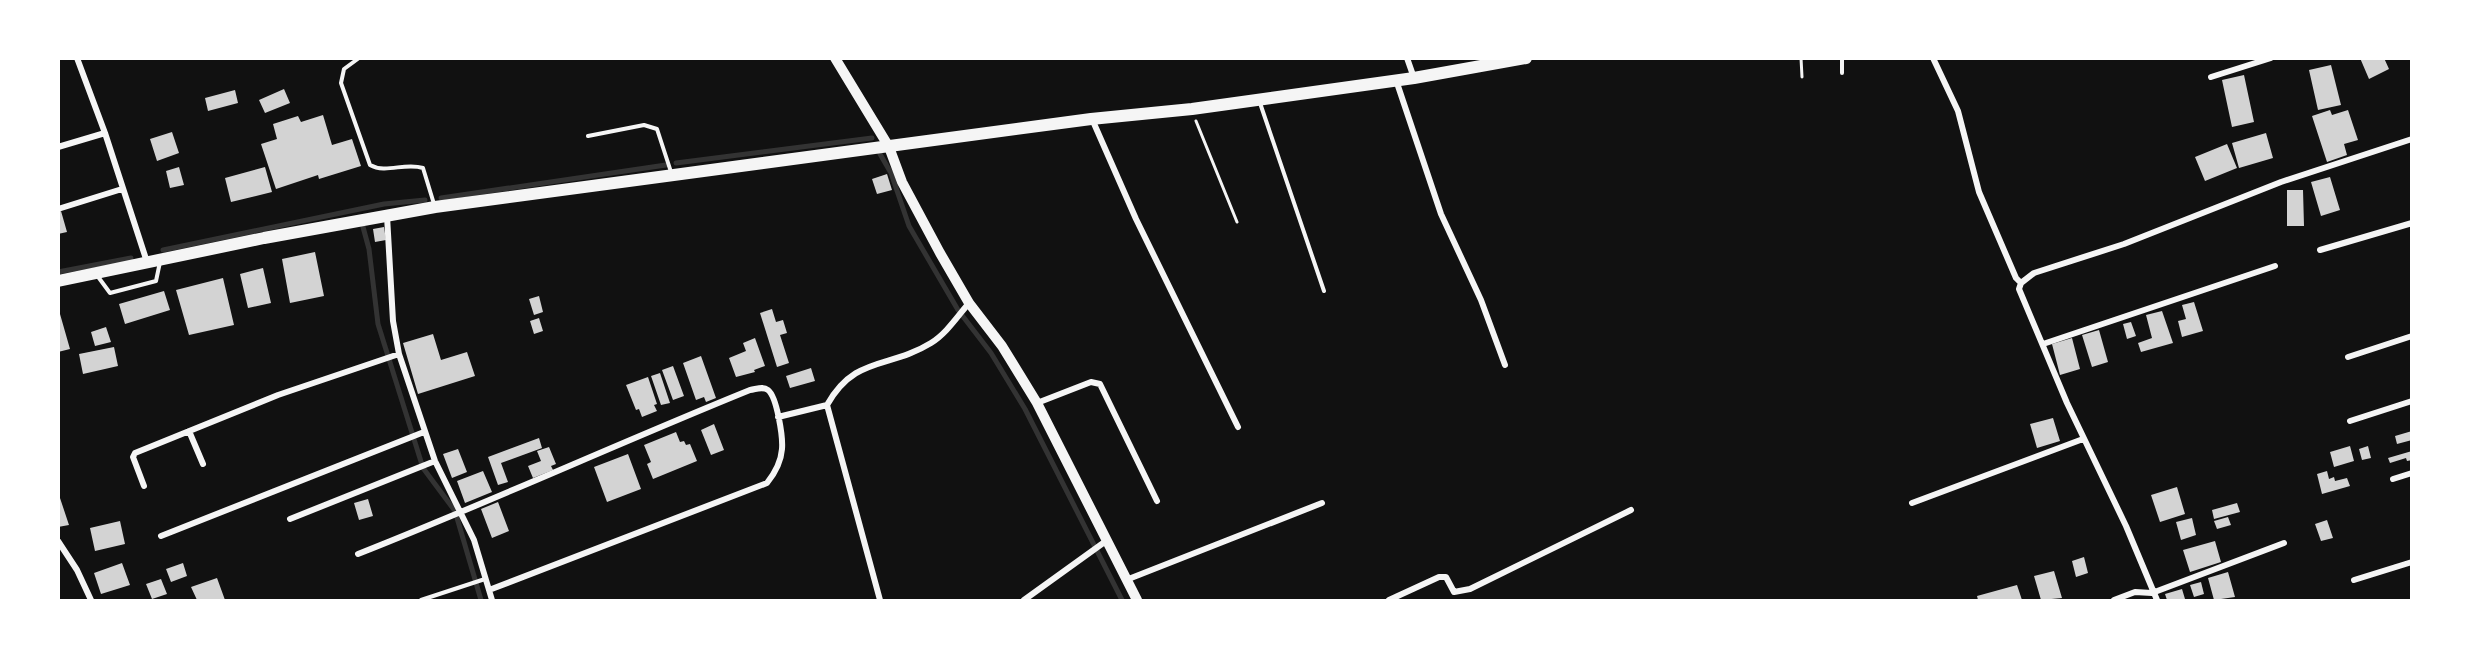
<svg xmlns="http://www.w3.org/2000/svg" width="2470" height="659" viewBox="0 0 2470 659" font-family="Inter,sans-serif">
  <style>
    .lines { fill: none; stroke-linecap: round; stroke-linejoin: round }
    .stream { stroke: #333; stroke-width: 5 }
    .building { fill: #d3d3d3 }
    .path { stroke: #f5f5f5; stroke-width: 3 }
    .service { stroke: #f5f5f5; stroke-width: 4 }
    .minor { stroke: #f5f5f5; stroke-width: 6 }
    .tertiary { stroke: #f5f5f5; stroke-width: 10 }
    .secondary { stroke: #f5f5f5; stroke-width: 12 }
  </style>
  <rect width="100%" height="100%" fill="#111"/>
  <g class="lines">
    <path class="stream" d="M880 154 891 173 909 226 958 310 991 353 1025 409 1122 600
      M676 163 872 138
      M441 198 666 165
      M363 227 369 249 378 324 423 468 455 511 481 600
      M163 250 384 204 425 200
      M58 272 131 258"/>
  </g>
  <path class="building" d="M2360 58H2384L2389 69 2369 79Z
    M2331 65 2341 105 2318 110 2309 70Z
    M2244 75 2254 122 2232 127 2222 80Z
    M284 89 290 103 265 113 259 100Z
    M235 90 238 103 208 111 205 98Z
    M2330 110 2332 115 2348 110 2358 140 2344 144 2347 155 2327 162 2312 116Z
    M323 115 332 145 352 139 361 166 319 179 318 175 276 189 261 144 277 139 273 124 298 116 301 122Z
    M172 132 179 153 157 161 150 139Z
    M2266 133 2273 158 2239 168 2232 143Z
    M2227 144 2237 168 2205 181 2195 157Z
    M179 167 184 185 170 188 166 171Z
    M265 167 272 192 231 202 225 178Z
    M887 174 892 190 877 194 872 179Z
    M2330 177 2340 210 2321 216 2311 182Z
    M2287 190H2303L2304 226H2287Z
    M61 211 67 232 58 234V212Z
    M384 227 386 240 375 242 373 229Z
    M315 252 324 296 290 303 282 259Z
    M263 268 271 303 248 308 240 274Z
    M223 278 234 325 189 335 176 290Z
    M164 291 170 310 125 324 119 304Z
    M539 296 543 312 534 315 529 299Z
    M2194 302 2203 331 2182 337 2178 321 2186 319 2182 305Z
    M58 307 70 349 58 352Z
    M772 309 776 322 783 320 787 333 780 335 789 363 777 367 760 313Z
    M2162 311 2173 343 2141 352 2138 343 2152 338 2146 315Z
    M539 318 543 331 534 334 530 321Z
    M2131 322 2136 336 2127 339 2123 324Z
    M106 327 111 342 95 346 91 332Z
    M2099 330 2108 362 2092 367 2082 335Z
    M433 334 441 360 467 352 475 376 418 394 403 343Z
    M755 338 765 366 754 370 755 372 736 377 729 358 746 351 743 343Z
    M2072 338 2080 369 2060 375 2052 344Z
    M114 347 118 366 83 374 79 354Z
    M701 356 716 398 706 402 704 397 696 400 683 363Z
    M673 366 684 396 673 400 662 370Z
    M811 368 815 381 790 388 786 376Z
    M660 373 670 403 661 405 651 376Z
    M648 377 657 404 654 405 657 411 642 417 639 409 636 410 626 385Z
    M2053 418 2060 441 2037 448 2030 424Z
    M714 424 724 450 711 455 701 430Z
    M2412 431V440L2397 444 2395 436Z
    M676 432 680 442 684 441 686 445 690 444 697 461 653 479 647 464 651 462 644 445Z
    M539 438 542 448 501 463 508 482 498 485 488 457Z
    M2350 446 2354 461 2334 467 2330 452Z
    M2368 446 2371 458 2362 460 2359 449Z
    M549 447 556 464 551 466 553 470 533 478 528 466 541 461 537 451Z
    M458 449 467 472 452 478 443 454Z
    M2412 451V460L2407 461 2406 458 2390 463 2388 458Z
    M628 454 641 489 607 502 594 467Z
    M483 471 492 492 465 503 457 481Z
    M2327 471 2329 479 2334 477 2335 481 2347 478 2350 486 2322 494 2317 474Z
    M2177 487 2185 514 2160 522 2151 495Z
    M58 492 69 525 58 527Z
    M368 499 373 516 359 520 354 503Z
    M498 502 509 531 492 538 481 509Z
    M2237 503 2240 512 2214 519 2212 510Z
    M2228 517 2231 525 2217 529 2214 521Z
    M2192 518 2196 535 2181 540 2176 522Z
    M2327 520 2333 538 2321 541 2315 524Z
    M120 521 125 544 95 551 90 528Z
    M2215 541 2221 562 2190 572 2183 550Z
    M2084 557 2088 573 2076 577 2072 561Z
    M122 563 130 585 101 594 94 573Z
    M183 563 187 576 171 582 166 569Z
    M2054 571 2062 598 2041 600 2034 576Z
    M2228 572 2235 597 2214 600 2208 578Z
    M217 578 225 600H197L191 587Z
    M161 579 167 594 152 599 146 584Z
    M2201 582 2204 594 2194 597 2190 585Z
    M2017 585 2022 600H1978L1977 596Z
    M2182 589 2185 599 2167 600 2165 594Z"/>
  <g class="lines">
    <path class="path" d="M1801 58 1802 77
      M1196 121 1237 222"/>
    <path class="service" d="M359 58 344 69 341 83 370 165C386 174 405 162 423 168L434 204
      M1842 73V58
      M1260 103 1324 291
      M588 136 644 125 657 129 671 172
      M96 274 110 293 156 281 160 262
      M421 600 485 579"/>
    <path class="minor" d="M77 58 105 133 147 262
      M1407 58 1414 78
      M1933 58 1958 111 1979 192 2016 278 2021 283
      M2211 77 2271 58
      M1396 80 1441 214 1481 300 1505 365
      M1092 119 1136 219 1238 427
      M58 147 105 133
      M58 209 122 189
      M387 216 393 321 399 354 435 461 474 540 492 600
      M2320 250 2412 223
      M2043 344 2275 266
      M2348 357 2412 336
      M1037 403 1091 382 1100 384 1157 501
      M778 417 827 405
      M2350 421 2412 401
      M189 431 203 464
      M2393 479 2412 473
      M144 486 133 457 135 453 278 395 399 354
      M1912 503 2083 439
      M290 519 435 461
      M161 536 424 432
      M58 541 77 570 91 600
      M358 554C490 502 619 443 750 390 757 389 763 386 768 390 777 397 783 437 782 449 781 462 775 473 767 483L489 590
      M1126 580 1322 503
      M2354 580 2412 562
      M880 600 827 405C855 355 889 369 931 343 946 334 957 317 969 303
      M1024 600 1106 541
      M1389 600 1439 577H1446L1454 592 1470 589 1631 510
      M2114 600 2135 592 2152 593 2284 543
      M2157 600 2126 526 2067 403 2019 289 2021 283 2034 273 2124 244 2281 182 2412 139"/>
    <path class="tertiary" d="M835 58 889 147 902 182 940 253 969 303 1002 346 1037 403 1137 600"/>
    <path class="secondary" d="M58 281 264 238 435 207 1091 119 1192 109 1414 78 1526 58"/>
  </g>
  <rect width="2470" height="659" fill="none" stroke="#ffffff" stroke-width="120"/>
</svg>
